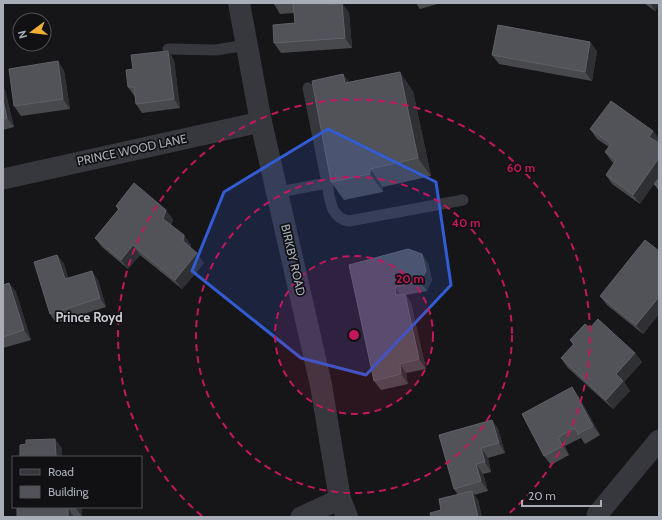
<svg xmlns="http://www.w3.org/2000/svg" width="662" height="520" viewBox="0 0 662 520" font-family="Cabin,sans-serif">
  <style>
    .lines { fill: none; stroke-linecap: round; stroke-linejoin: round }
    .service { stroke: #37383d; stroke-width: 11 }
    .minor { stroke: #37383d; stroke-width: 21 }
    .tertiary { stroke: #37383d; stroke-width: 22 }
    .wall { fill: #47494d }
    .shaded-wall { fill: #2f3033 }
    .building { fill: #525359; stroke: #5f6168 }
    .marked { fill: #325cd3; fill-opacity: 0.2; stroke: #325cd3; stroke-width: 3; stroke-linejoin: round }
    .ring { fill: none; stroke: #c2185b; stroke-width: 2; stroke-dasharray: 7 5 }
    .labels { text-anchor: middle; stroke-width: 3.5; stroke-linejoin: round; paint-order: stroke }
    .street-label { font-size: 12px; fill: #a8adb8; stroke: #111113 }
    .neighbourhood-label { font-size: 13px; font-weight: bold; fill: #c9ccd4; stroke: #111113 }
    .centre { fill: #c2185b; stroke: #111113; stroke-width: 2 }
    .ring-label { font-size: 12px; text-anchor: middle; font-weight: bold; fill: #c2185b; stroke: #111113; stroke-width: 3.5; stroke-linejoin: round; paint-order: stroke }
  </style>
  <rect width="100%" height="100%" fill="#161618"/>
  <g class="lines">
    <path class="service" d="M168 49 216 50 247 45
      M327 183C330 199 330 218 349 221L463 200
      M279 192 327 183 308 88"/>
    <path class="minor" d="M3 179 261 122
      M597 515 659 440
      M301 517 340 499"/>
    <path class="tertiary" d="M239 3 261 122 321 385 340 499 347 517"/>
  </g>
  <path class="wall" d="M274 3H333V4L342 3 349 13 352 48 281 53 274 43 295 23 294 13 280 14 274 4Z
    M416 3H441L420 9Z
    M644 3H659L655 11Z
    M590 42 597 51 592 81 499 64 492 55Z
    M168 51 174 60 180 108 142 113 136 104 135 97 128 87 133 69Z
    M58 61 64 71 70 109 21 116 14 106Z
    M343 74 349 82 413 91 431 176 383 187V192L344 200 331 182Z
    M3 87 5 90 14 127 3 130Z
    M590 129 653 131 659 139V142L658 143 640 204 612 184 606 175 614 163 612 162 605 152 609 147 597 139Z
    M659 178V191L654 184Z
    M116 206 173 219 171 225 191 245 190 247 204 263 182 289 140 255 128 269 102 247 95 238 118 210Z
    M659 251V314L643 334 607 305 600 296Z
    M57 255 64 264 68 278 98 280 106 307 56 323 50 314Z
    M428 263 432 280 427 291 406 295 411 303 426 369 406 373 408 384 381 390 374 381 349 265Z
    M9 283 16 292 31 340 3 348V285Z
    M590 328 635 353 642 362 624 382 630 391 613 409 568 368 561 358 573 345 570 340Z
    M572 387 579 397 600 435 585 444 581 438 565 446 569 455 551 465 544 456Z
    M492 420 498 429 505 453 488 458 491 472 483 474 488 491 474 495 478 500 482 517H431L441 510 458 495 454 489Z
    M17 507H82V517H17Z"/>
  <path class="shaded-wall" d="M327 3H333L334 14 327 5Z
    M342 3 349 13 352 48 345 38Z
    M650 3H659V5L655 11Z
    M590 42 597 51 592 81 585 72Z
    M168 51 174 60 180 108 174 99Z
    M58 61 64 71 70 109 63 99Z
    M400 72 413 91 431 176 418 158Z
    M343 74 356 92 345 83Z
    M3 87 5 90 14 127 7 118 3 100Z
    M653 131 659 139V142L656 146 649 137Z
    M659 158V177L640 204 633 195Z
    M370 169 383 187V192L370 174Z
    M166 210 173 219 169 228 163 219Z
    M184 235 191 245 189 251 183 241Z
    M133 245 140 255 128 269 121 260Z
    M197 253 204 263 182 289 175 280Z
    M422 254 428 263 432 280 427 291 420 282Z
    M57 255 64 264 71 289 65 279Z
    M92 271 98 280 106 307 100 298Z
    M9 283 16 292 31 340 24 330Z
    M395 287 401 296 396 295Z
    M405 294 411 303 426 369 419 359Z
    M659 297V314L643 334 636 325Z
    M635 353 642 362 624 382 630 391 613 409 606 400 616 374Z
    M400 364 406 373 408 384 401 374Z
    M572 387 579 397 600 435 593 426Z
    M492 420 498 429 505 453 499 443Z
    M558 437 565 446 569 455 563 446Z
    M55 439 62 448V457H56Z
    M481 448 488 458 491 472 485 462Z
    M476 464 483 474 488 491 481 481Z
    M472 491 478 500 482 517H478Z
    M76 507H82V517L76 508Z
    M68 508 74 517H68Z"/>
  <path class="building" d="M274 3H327V5L342 3 345 38 274 43 273 25 295 23 293 3 274 4Z
    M498 25 590 42 585 72 492 55Z
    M168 51 174 99 136 104 134 87H128L126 70 133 69 131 55Z
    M58 61 63 99 14 106 9 69Z
    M400 72 418 158 370 169V174L331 182 312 81 343 74 345 83Z
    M3 100 7 118 3 119Z
    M611 101 653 131 649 137 659 143V158L633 195 606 175 616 160 605 152 611 144 590 129Z
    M659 178V188L654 184Z
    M134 183 166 210 163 219 184 235 183 241 197 253 175 280 133 245 121 260 95 238 119 209 116 206Z
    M645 240 659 251V297L636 325 600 296Z
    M408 249 422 254 426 271 420 282 395 287 396 295 405 294 419 359 400 364 401 374 374 381 349 265Z
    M57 255 65 279 92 271 100 298 50 314 34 262Z
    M9 283 24 330 3 337V285Z
    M598 319 635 353 616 374 623 381 606 400 561 358 574 344 570 340 585 324 590 328Z
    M572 387 593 426 578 434 575 428 558 437 563 446 544 456 522 414Z
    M492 420 499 443 481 448 485 462 476 464 481 481 454 489 439 435Z
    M55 439 56 457H20V445L26 444V440Z
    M472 491 478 517H431L430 513 441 510 439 499Z
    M17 507H76V508H68V517H17Z"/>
  <path class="marked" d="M328 129 436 182 451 285 366 375 301 358 192 271 224 192Z"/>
  <circle cx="354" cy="335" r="79" fill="#c2185b" fill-opacity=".12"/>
  <g class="ring">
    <circle cx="354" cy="335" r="79"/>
    <circle cx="354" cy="335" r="158"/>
    <path d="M202 516A236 236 0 1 1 506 516"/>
  </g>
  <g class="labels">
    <g class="street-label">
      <text transform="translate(132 150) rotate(-12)" y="4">PRINCE WOOD LANE</text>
      <text transform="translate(293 260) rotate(77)" y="4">BIRKBY ROAD</text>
    </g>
    <g class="neighbourhood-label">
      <text x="89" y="322">Prince Royd</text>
    </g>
  </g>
  <circle cx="354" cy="335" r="6" class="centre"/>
  <g class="ring-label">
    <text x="521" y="172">60 m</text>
    <text x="466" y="227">40 m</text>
    <text x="410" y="283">20 m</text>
  </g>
  <rect width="662" height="520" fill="none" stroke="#a8adb8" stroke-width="8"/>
  <rect x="12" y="456" width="130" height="52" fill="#111113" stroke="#4d4f55"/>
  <rect x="20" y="469" width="20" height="6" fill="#37383d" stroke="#4d4f55"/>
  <text x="48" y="476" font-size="12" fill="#a8adb8">Road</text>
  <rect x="20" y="486" width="20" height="12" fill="#525359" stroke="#4d4f55"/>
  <text x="48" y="496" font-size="12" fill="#a8adb8">Building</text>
  <g transform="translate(32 32) rotate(255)"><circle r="19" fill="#111113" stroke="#4d4f55"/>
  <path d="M0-3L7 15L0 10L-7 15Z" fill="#f2b134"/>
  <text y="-6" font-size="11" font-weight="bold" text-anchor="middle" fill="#a8adb8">N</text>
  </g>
  <path d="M522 500v6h79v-6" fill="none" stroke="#a8adb8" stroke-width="2"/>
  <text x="528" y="500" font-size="12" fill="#a8adb8" stroke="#111113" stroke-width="3" paint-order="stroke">20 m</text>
</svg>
